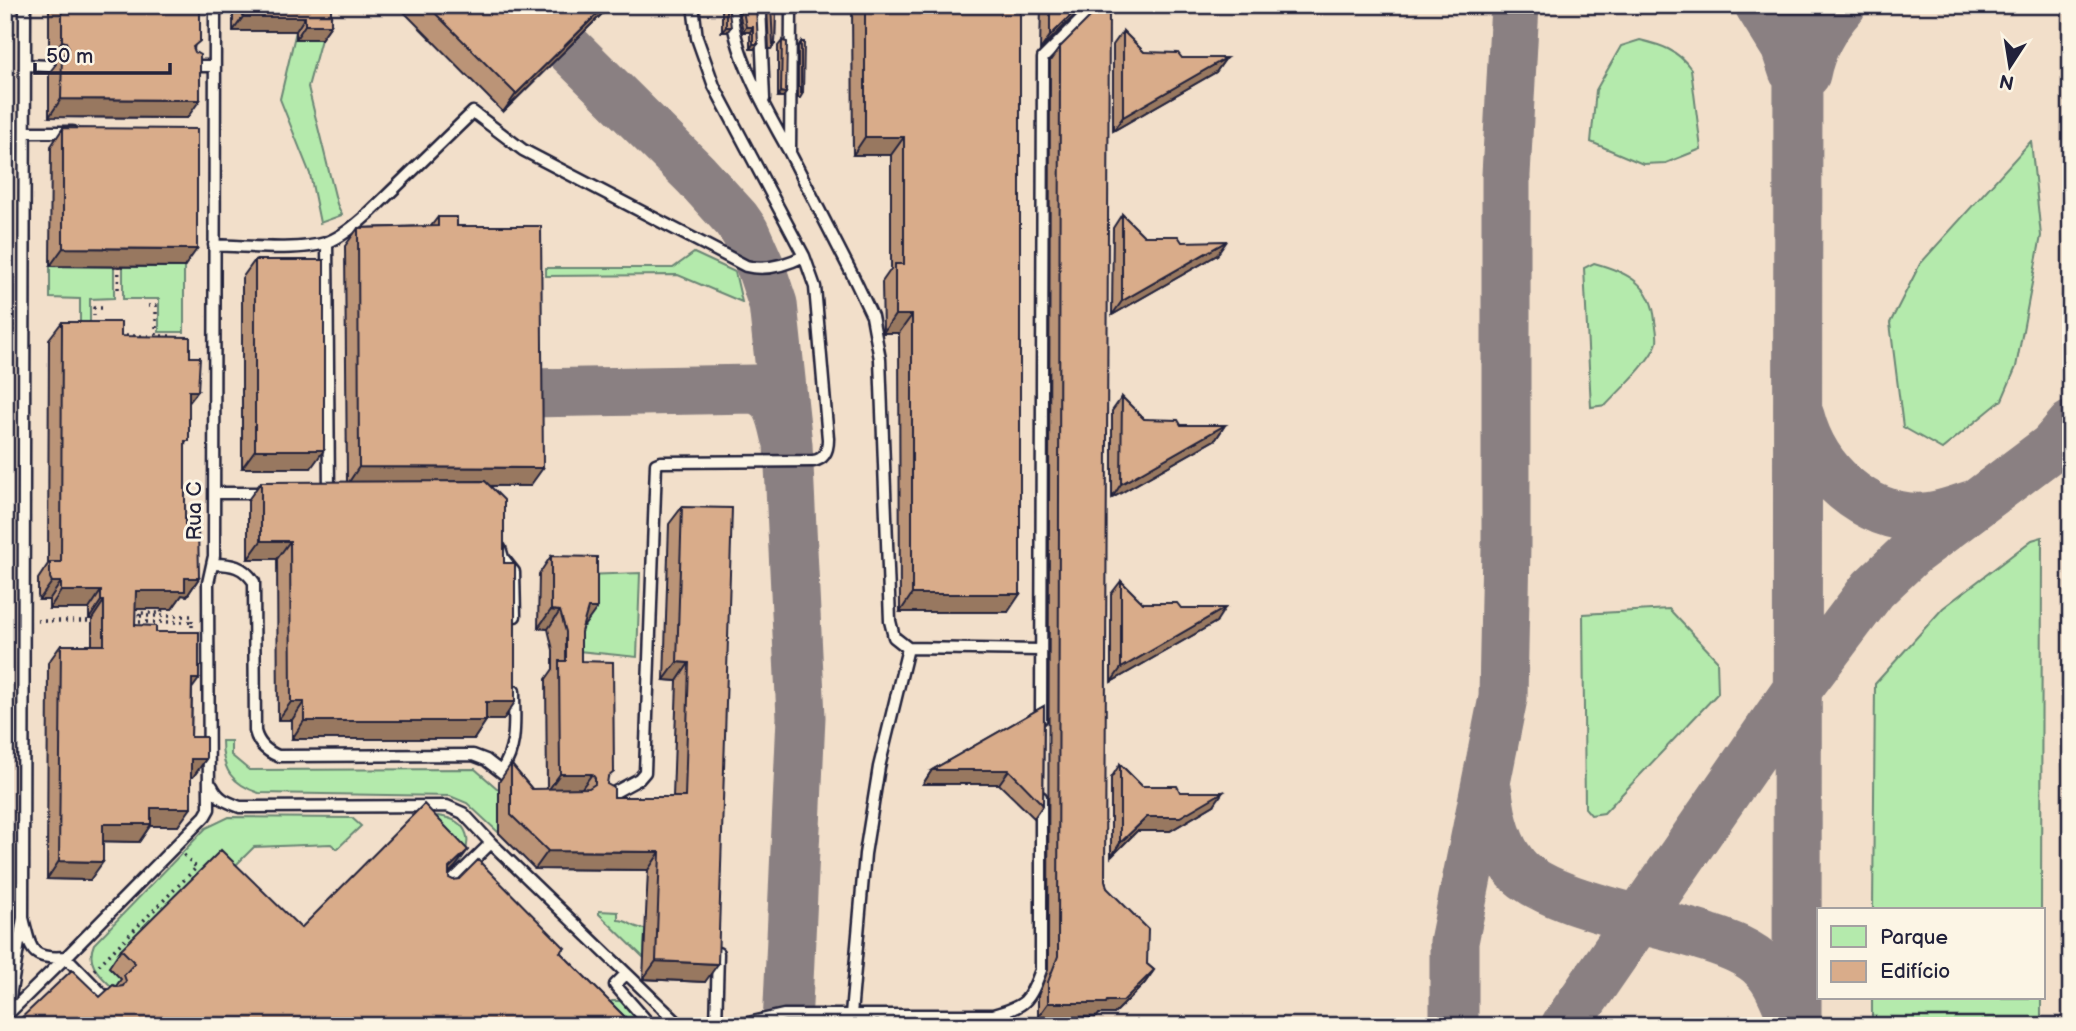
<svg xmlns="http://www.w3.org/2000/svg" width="2076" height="1031" viewBox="0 0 2076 1031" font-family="'Balsamiq Sans',sans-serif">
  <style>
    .green { fill: #b4eaac; stroke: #6b8674; stroke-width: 2 }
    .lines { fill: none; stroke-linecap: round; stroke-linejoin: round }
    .taxiway { stroke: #8a8082; stroke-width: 49 }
    .lane-casing { stroke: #22223b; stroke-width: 15 }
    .path { stroke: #22223b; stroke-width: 3.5; stroke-dasharray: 2 5; stroke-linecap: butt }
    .lane { stroke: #fcf5e5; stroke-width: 10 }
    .wall { fill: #bb9477; stroke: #22223b; stroke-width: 2 }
    .shaded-wall { fill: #987861; stroke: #22223b; stroke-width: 2 }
    .building { fill: #d9ac8a; stroke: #22223b; stroke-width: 2 }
    .labels { text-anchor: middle; stroke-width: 6; stroke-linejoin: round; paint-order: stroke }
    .street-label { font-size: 21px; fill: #22223b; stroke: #fcf5e5 }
  </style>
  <rect width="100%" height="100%" fill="#f2dfca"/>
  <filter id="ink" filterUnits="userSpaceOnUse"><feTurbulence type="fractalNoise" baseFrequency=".0143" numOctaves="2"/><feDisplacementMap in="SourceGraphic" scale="14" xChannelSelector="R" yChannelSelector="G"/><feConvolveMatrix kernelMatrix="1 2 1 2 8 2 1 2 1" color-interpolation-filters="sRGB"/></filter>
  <g filter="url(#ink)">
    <path class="green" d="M296 31V39H321L308 87 337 204 342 215 320 223 310 174 280 99Z
      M1640 40C1661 45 1678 50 1691 69L1701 149 1666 163 1643 164 1591 142 1596 90 1621 46Z
      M2031 141 2041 236 2016 367 2002 400 1942 449 1903 427 1890 323 1920 264Z
      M694 253 735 272 742 302 678 275 546 276V268H673Z
      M1594 263C1627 272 1652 284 1655 321 1656 327 1658 336 1657 342 1653 359 1618 392 1606 405L1591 407 1584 268Z
      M50 266H114V298L90 299V339H80V299L50 298Z
      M123 266 184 267V332H159V299H123Z
      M2042 537 2041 910H1873L1875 684 1943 608 2032 540Z
      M640 573 637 657 569 650 584 575Z
      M1669 609 1717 660 1718 693 1604 813 1591 815 1585 808 1583 614Z
      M222 741H231V755L249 770 475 769 499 790V833L467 803 450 796 259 793C232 784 222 770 222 741Z
      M438 816C470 820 476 844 455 867L412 822Z
      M229 817 352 818 361 826 337 849 331 844 254 847 221 880 109 967 123 981 114 989C101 976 85 965 94 944L206 828Z
      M599 911 618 912V920C629 920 632 928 645 929L644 958 599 914Z
      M1872 998H2041V1026H1872Z
      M612 1001H623L643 1026H603L606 1005Z
      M1694 1019 1699 1026H1663L1667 1020Z"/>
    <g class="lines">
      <path class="taxiway" d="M1759 5 1785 47 1793 71
        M568 48 696 175 736 219 745 232 761 268 773 304 788 445 801 717 787 1026
        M1806 74C1811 48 1824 25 1842 5
        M530 393 754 389C778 396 781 415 786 437
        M1800 416C1814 471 1865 520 1924 517 1940 516 1956 510 1971 505
        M1488 792C1491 818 1497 845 1514 866 1544 904 1660 921 1708 938 1727 944 1750 952 1764 967 1779 982 1786 1004 1794 1023
        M1454 1026V942L1503 698 1506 546V175L1515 5
        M1565 1026 1796 691 1873 589 1911 553 2052 447 2071 425
        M1797 1026 1798 5"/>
      <defs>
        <path id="lane" d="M731 5C732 52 767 112 790 153L791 5
          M760 5 764 99
          M25 65 49 66
          M188 66H215
          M25 132H73
          M790 153 851 272 872 316 880 359 890 621 894 637 908 648 1041 650
          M327 242 329 493
          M214 245C244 246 300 252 328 242 343 236 356 225 368 214L473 112 523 150 746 266C766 271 786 265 804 256L714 86 697 38 693 5
          M214 493H265
          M500 548 503 558 514 572 515 616
          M214 564C232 564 243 566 254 582L255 731C258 744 266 751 278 756L473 755 486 760 504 774
          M1041 719 1043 58 1096 5
          M501 771C518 748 514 719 514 691
          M212 786C218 799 227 802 240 807L447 806 463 813 491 843 445 888
          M604 798 639 779 645 772 656 464 661 462 813 461C825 459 828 451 828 439L815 287 804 256
          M491 843 681 1026
          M23 918C31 949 29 960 66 957L205 816 209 809 208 583 214 556 215 5
          M626 974 615 985 651 1026
          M7 1015 23 918 25 5
          M7 1015 66 957 106 998
          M716 1026 718 953
          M735 1026 784 1015H993C1026 1006 1029 1002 1041 970V797
          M850 1026 865 854 879 767 908 648"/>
      </defs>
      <use href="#lane" class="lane-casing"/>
      <path class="path" d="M118 289 119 267
        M148 306H156V336
        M94 323V308H105
        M119 336H170
        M133 616H192V622
        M139 616 138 613H162L161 609
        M37 621H96
        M132 622H192V633
        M184 855 196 867
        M94 970 196 868"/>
      <use href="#lane" class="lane"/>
    </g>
    <path class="wall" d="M49 5H200L194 50 187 118 49 117V73L56 64 54 60 49 59Z
      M233 5H331V25L321 39H296V31H233Z
      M397 5H611L503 112Z
      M722 5H728L727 32H722Z
      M738 5H756L754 49H750V32H743Z
      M767 5H776L775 44 771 49H769Z
      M852 5H1020L1008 612H900L899 333H883L882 282 891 269V155H853Z
      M1041 5H1085L1040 50Z
      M1123 31 1144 52 1182 58H1226L1216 72 1113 131V45Z
      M782 41 783 97H778V46Z
      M801 42 803 93 800 98H798V47Z
      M1060 47 1105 880 1107 888 1147 964 1154 970 1144 984 1114 1014H1099L1097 1017H1038V996L1048 970 1050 61Z
      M63 128 184 267 50 266 51 146Z
      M1122 214 1144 236 1182 242 1217 255 1112 315 1113 228Z
      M438 217 457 226 530 486H489L503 720H486L474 739H292V720H278L277 559H248V500L261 482H347L345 246 358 228 431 226Z
      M255 260 311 468H242V278Z
      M62 322 121 336 189 403 185 447V524L199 578 187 596 182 595 172 609H135V625L156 632 192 689 191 737 206 759 193 777H191L178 826H150L139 842 103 841 90 880 47 879 48 663 61 645H92V619H89V609H49V600H39L38 596V579L48 564 49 339Z
      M1122 397 1144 419 1181 425H1225L1216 439 1112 498V411Z
      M682 507 705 982 643 979 648 870 535 869 499 833V782L511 764 532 789H547L546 679 553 669V650L548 629 538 628 539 574 551 556 584 626H583L581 632V661L607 784 614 797H673L677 681 664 680 669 524Z
      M1121 581 1143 603 1181 608 1216 622 1111 682V594Z
      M1044 706 1043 805 1034 818 999 784H923L932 770Z
      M1120 764 1142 786 1180 792 1214 805 1170 831H1137L1111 857V778Z
      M455 867 449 874V878L561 953 634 1026H14L17 1022 100 997 116 986 121 979 109 967 121 949 301 928Z"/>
    <path class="shaded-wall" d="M606 5H611L503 112 516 94Z
      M1081 5H1085L1040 50 1050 36Z
      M243 17H305L296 31H233Z
      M305 25H331L321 39H296Z
      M726 27H731L727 32H722Z
      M746 27H753L750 32H743Z
      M62 41 66 42 54 60 49 59Z
      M753 44H758L754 49H750Z
      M1226 58 1216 72 1113 131 1123 117Z
      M781 92 786 93 783 97H778Z
      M61 99 200 100 187 118 49 117Z
      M865 137H904L891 155H853Z
      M1227 241 1217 255 1112 315 1122 301Z
      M63 248 197 249 184 267 50 266Z
      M895 315H912L899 333H883Z
      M189 391H198L185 408Z
      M1225 425 1216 439 1112 498 1121 484Z
      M255 450H324L311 468H242Z
      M359 467 543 468 530 486 347 485Z
      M261 541H290L277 559H248Z
      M185 578H199L187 596 182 595 172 609H123L136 591Z
      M52 582H61L49 600H39Z
      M61 591H101L89 609H49Z
      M912 594H1020L1008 612H900Z
      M101 601H104L92 619H89Z
      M588 608H597L584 626H576Z
      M1225 608 1216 622 1111 682 1121 668Z
      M551 610 560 611 548 629 538 628Z
      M677 662 689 663 677 681 664 680Z
      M192 679H199L186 697Z
      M291 702H304L292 720H278Z
      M486 702H515L503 720H474Z
      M304 721H486L474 739H292Z
      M191 759H206L193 777H178Z
      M932 770H1009L999 784H923Z
      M560 774H592L579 792H547Z
      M1223 792 1214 805 1170 831H1137L1111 857 1120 843 1147 817Z
      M151 808H191L178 826H150L139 842 90 841 103 824Z
      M468 850 455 867 436 886 449 868Z
      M548 851 660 852 648 870 535 869Z
      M59 861 103 862 90 880 47 879Z
      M656 961 718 964 705 982 643 979Z
      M1154 970 1144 984 1114 1014H1099L1097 1017H1038L1048 1003 1107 1001Z"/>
    <path class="building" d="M62 5H200V41L193 47 195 52 200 55V100L61 99 62 55 67 53 69 48 66 42 62 41Z
      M243 5H331V25H305V17H243Z
      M427 5H606L516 94Z
      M726 5H728L731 27H726Z
      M742 5H756L758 44H753V27H746Z
      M771 5H776L775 44H773Z
      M865 5H1020V594H912V315H895V264H904V137H865Z
      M1050 5H1081L1050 36Z
      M1102 5H1109L1105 880 1107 888 1148 929 1147 964 1154 970 1123 1001H1107L1106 1003H1048V982L1058 956 1060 47Z
      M1123 31 1144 52 1178 53 1182 58H1226L1123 117Z
      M782 41 787 42 786 93 781 92Z
      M801 42H804L803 93H801Z
      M63 128 197 129V249L63 248Z
      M1122 214 1144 236H1178L1182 242 1227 241 1122 301Z
      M438 217H457V226H541L543 468 359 467 358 228 438 226Z
      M255 260H324V450H255Z
      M62 322H121V336L190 337V357H200L198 391H189V441H185V524H198L199 578H185V591H136L135 625 156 626V632H199V679H192L191 737H206V759H191V808H151V824H103V862L59 861 61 645H104V601H101V591H61V582H52L50 578V562H61Z
      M1122 397 1144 419 1178 420 1181 425H1225L1121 484Z
      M485 481 504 500V563H515V702H486V721H304V702H291L290 541H261V482Z
      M682 507 732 508 718 964 656 961 660 852 548 851 511 815V764L532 789 589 788 595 784V778L592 774H560L559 661H566V632L560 611 551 610V556L597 557V608H588L581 632V661L613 662 614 772 608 777 607 784 614 788V797H685L689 663 677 662Z
      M1121 581 1143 603H1177L1181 608H1225L1121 668Z
      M1044 706 1043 805 1009 770H932Z
      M1120 764 1142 786H1177L1180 792H1223L1180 817H1147L1120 843Z
      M424 804 468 850 449 868V878L453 880 459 879 478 860 565 948 560 952 634 1026H21L17 1022 72 970 100 997 113 985 117 987 123 986 126 981 124 975 135 963 121 949 221 850 301 928Z"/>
  </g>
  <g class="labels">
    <g class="street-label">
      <text transform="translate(194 511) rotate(-90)" y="7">Rua C</text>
    </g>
  </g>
  <rect width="2076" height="1031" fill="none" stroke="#fcf5e5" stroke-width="28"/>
  <rect x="14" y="14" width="2048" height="1003" fill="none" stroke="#22223b" stroke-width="2.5" filter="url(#ink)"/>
  <rect x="1817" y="908" width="228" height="91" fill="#fcf5e5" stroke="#a5a1a1" stroke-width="2"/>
  <rect x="1831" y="926" width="35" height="21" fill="#b4eaac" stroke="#a5a1a1" stroke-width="2"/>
  <text x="1880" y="944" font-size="21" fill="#22223b">Parque</text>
  <rect x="1831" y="961" width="35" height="21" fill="#d9ac8a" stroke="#a5a1a1" stroke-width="2"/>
  <text x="1880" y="978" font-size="21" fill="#22223b">Edifício</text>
  <g transform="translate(2010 66) rotate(192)" stroke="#fcf5e5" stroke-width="5" paint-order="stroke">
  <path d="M0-5L12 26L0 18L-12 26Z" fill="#22223b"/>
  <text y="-10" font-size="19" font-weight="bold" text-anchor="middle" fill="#22223b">N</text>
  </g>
  <path d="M35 63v10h135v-10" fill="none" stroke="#22223b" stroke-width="3.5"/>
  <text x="46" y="63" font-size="21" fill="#22223b" stroke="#fcf5e5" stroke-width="5" paint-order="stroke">50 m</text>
</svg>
